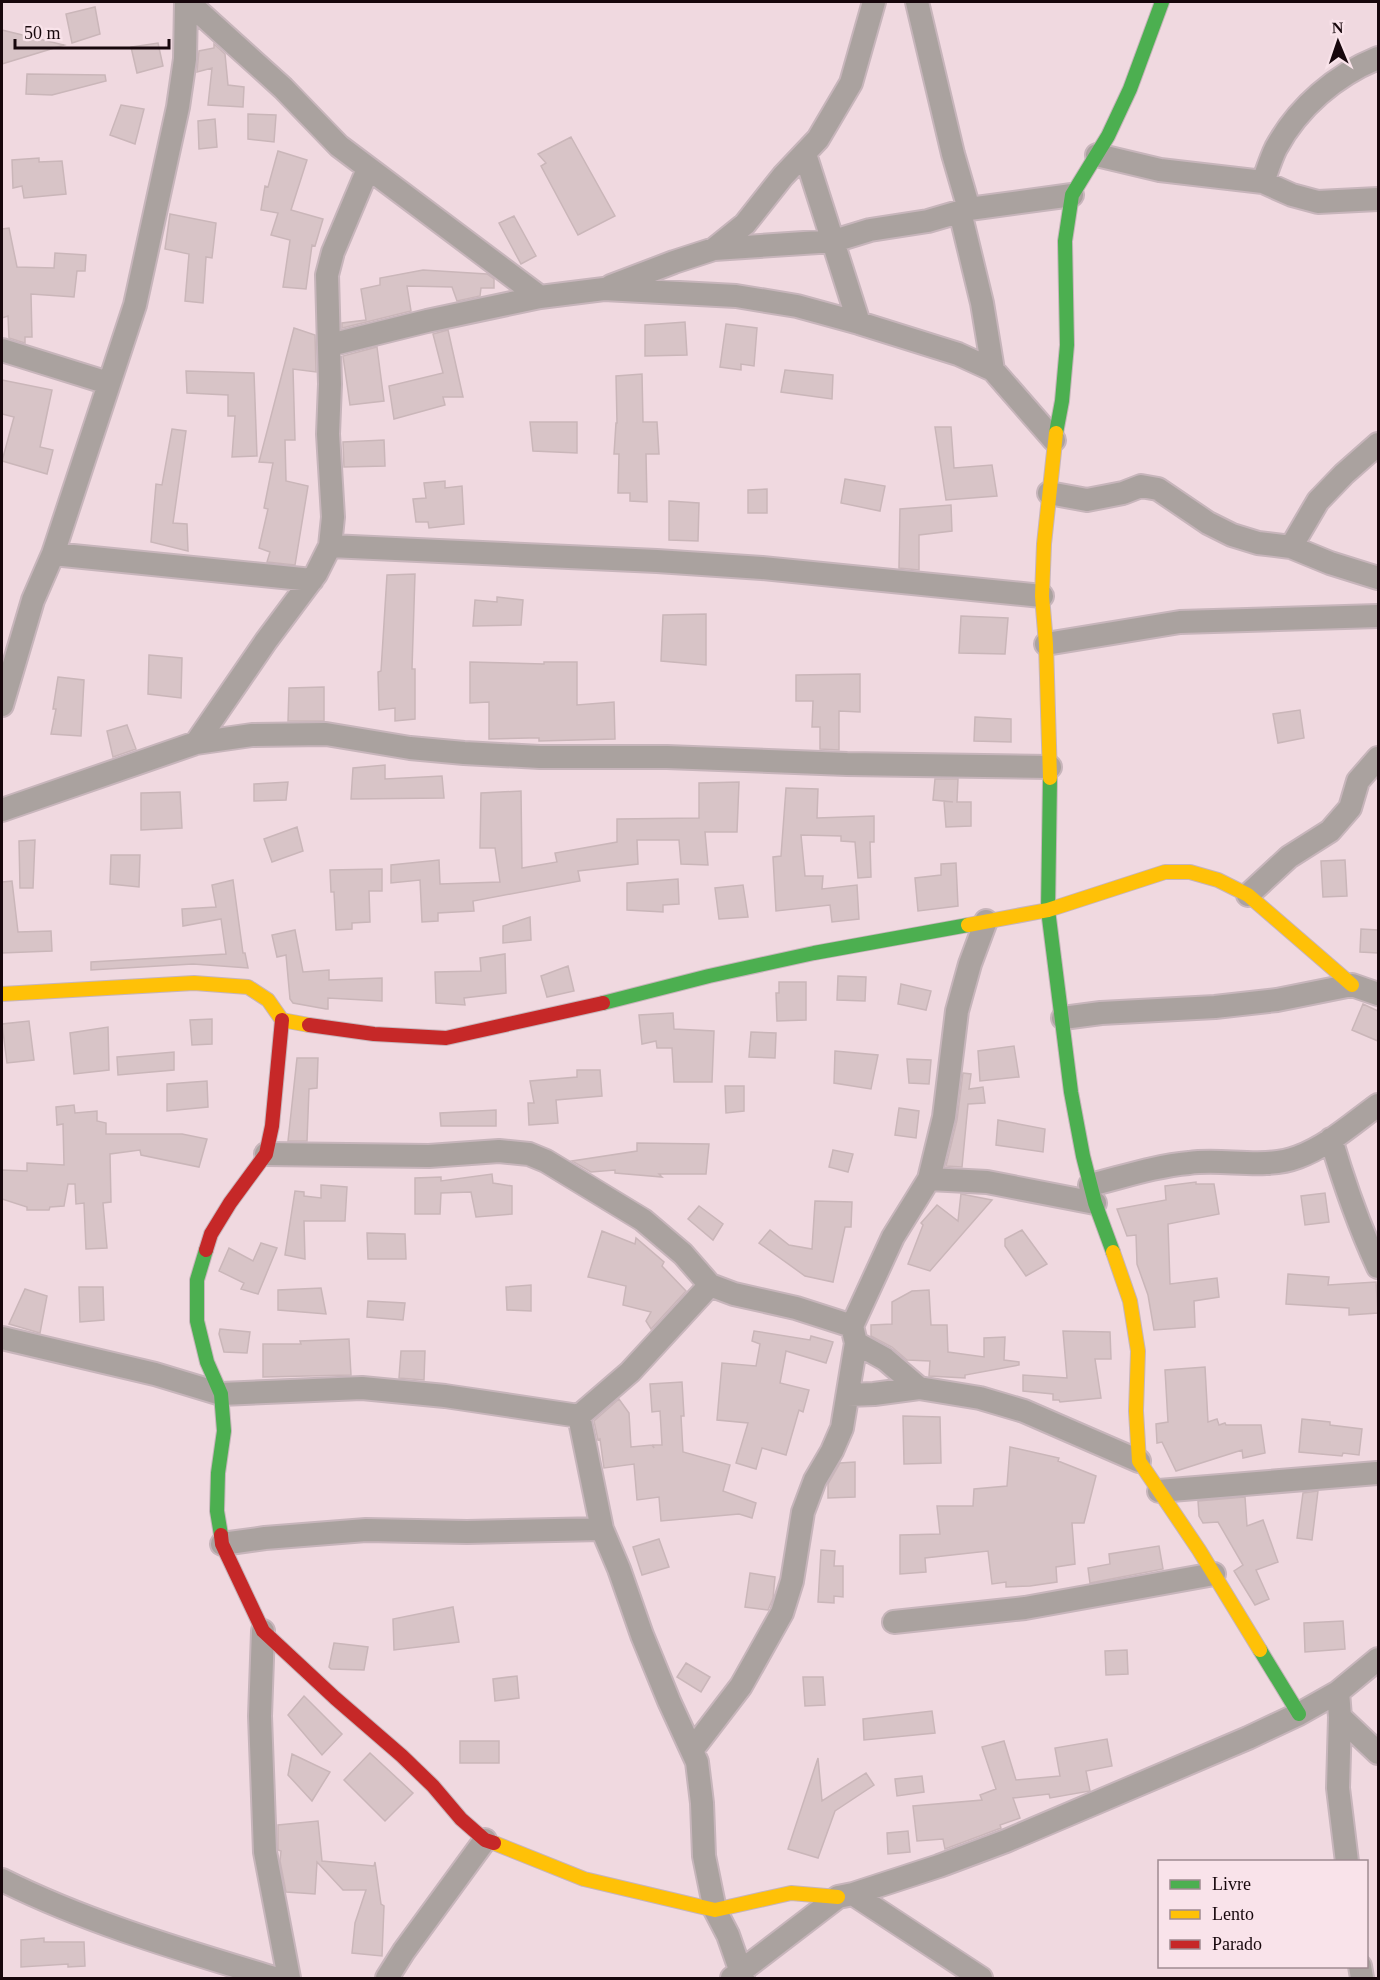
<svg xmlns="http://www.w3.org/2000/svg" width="1380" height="1980" viewBox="0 0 1380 1980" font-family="Georgia,serif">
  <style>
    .building { fill: #d8c4c7; stroke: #cab6b9; stroke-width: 1.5 }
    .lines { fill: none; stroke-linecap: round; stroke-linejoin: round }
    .street-casing { stroke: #c7b5bb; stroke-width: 26 }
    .fast-casing { stroke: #c7b5bb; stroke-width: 16 }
    .slow-casing { stroke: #c7b5bb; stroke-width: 16 }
    .jam-casing { stroke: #c7b5bb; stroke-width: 16 }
    .street { stroke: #aaa29f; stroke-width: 22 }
    .fast { stroke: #4caf50; stroke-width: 14 }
    .slow { stroke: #ffc107; stroke-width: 14 }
    .jam { stroke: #c62828; stroke-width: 14 }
  </style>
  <rect width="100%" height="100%" fill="#f0d9e0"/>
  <path class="building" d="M95 7 100 34 72 43 66 14Z
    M2 30 64 45 2 64Z
    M158 43 163 66 137 73 131 47Z
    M214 44 225 54 228 85 244 87 243 107 208 105 212 68 197 72 199 51 214 48Z
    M27 74 105 75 106 81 52 95 26 94Z
    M121 105 144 109 135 144 110 135Z
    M248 114 276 115 274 142 248 139Z
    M215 119 217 147 199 149 198 121Z
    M571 137 615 216 578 235 541 166 546 163 538 154Z
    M278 151 307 160 291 210 323 219 315 246 312 245 306 289 283 287 290 240 271 235 278 213 261 210 265 186 268 187Z
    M39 158V162L62 161 66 194 24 198 22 186 13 188 12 160Z
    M170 214 216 223 212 258 206 257 203 303 185 301 189 254 165 249Z
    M514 216 536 256 521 264 499 223Z
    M9 228 17 267 54 268 55 253 86 255 85 271H77L74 297 31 294 32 337H25V343L9 338 8 316 2 318V229Z
    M423 270 487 274 494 279V288H481L480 296 457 301 452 287 407 286 411 311 342 328V323L366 320 361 289 380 285V278Z
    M685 322 687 355 645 356V325Z
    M726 324 757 328 754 366 741 364V370L720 367Z
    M294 328 315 335 316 372 293 369 295 440H285L286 481 308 486 295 565 267 562 270 552 259 548 268 509 264 508 273 463 259 462Z
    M448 330 463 397H443L445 405 394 419 389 386 443 373 433 334Z
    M377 347 384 401 350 405 343 356Z
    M785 370 833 375 832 399 781 392Z
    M186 371 254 373 257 456 232 457 235 416H228V395L187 393Z
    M642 374 643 422H657L659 454H646L647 502 630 501V493H618L619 454H614L616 423H617L616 376Z
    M2 380 52 390 40 447 53 450 47 474 2 461 14 417 2 414Z
    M530 422H577V453L533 451Z
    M935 427H951L954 468 992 465 997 496 946 500Z
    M172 429 186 431 173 523 187 524 188 551 151 542 156 484 162 485Z
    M384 440 385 466 344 467 343 442Z
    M845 479 885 486 880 511 841 503Z
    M445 481V488L462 486 464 524 429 528 428 522H416L413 499 426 498 424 483Z
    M767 489V513H748V490Z
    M669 501 699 503 698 541 669 540Z
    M951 505 952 531 919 535V570L899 568 900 509Z
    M415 574 412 669H415V719L395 721V708L379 710 378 672 381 671 387 575Z
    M497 597 523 600 521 625 473 626 475 600 497 602Z
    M706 614V665L661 661 663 615Z
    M961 616 1008 618 1005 654 959 653Z
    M149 655 182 658 181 698 148 694Z
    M470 662 544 664V662H577V705L614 702 615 739 539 741V738H529L489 739V702L470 703Z
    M860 674V712L839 711V750L820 749V727H812L813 701H796V675Z
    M58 677 84 680 81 736 51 734 56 709H53Z
    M324 687V721H288L289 688Z
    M1300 710 1304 738 1278 743 1273 714Z
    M975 717 1011 719V742L974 741Z
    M127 725 136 749 113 757 107 731Z
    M385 765V779L442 776 444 798 351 799 353 768Z
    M935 779H958L957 802H971V826L946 827 944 801 953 802 933 800Z
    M288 782 286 800 254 801V784Z
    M739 782 737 832H705L708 865 681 864 679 840H637L638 864 578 871 580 881 473 901 474 911 438 913V921L422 922 420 880 391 883V865L439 860 440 884 500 882 495 848H480L481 793 521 791 522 868 557 862 555 853 617 842V819L699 818V783Z
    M786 788 818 789 817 818 874 816V842H870L871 877 858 878 855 842 841 841V836L801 835 805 876H823L822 889 857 885 859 919 832 922 830 905 776 911 773 857 781 856Z
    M180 792 182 828 141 830V793Z
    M297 827 303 851 272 862 264 839Z
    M35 840 33 888H20L19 841Z
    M111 855H140L139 887 110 884Z
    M1345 860 1347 896 1323 897 1321 861Z
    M956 863 958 906 918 911 915 878 941 875V864Z
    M382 869V891H369L370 922 352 923V929L336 930 334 892H331L330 870Z
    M678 879 679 904 663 905V912L627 910V883Z
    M233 880 243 953H245L248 968 193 964 91 970V962L226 954 221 919 183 926 182 909 216 907 212 885Z
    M12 881 18 932 51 931 52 951 2 953V882Z
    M743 885 748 917 719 919 715 888Z
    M530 917 531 940 503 943V926Z
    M1361 929 1378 930V953L1360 952Z
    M295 930 303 972 329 970V980L382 978V1001L328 998V1009H326L293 1003 290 999 286 955 277 957 272 935Z
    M505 954 506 993 464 998 465 1005 436 1003 435 972 481 971 480 958Z
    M568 966 574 991 547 997 541 976Z
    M838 976 866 977 865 1001 837 1000Z
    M779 982H806V1020L777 1021 776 993H779Z
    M901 984 931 991 926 1010 898 1004Z
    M1363 1004 1378 1011V1041L1352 1030Z
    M673 1013 674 1029 714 1031 712 1082H674L672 1048H657L656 1041 642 1044 639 1015Z
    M212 1019V1044L192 1045 190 1020Z
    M29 1021 34 1060 7 1063 2 1024Z
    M108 1027 109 1070 74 1074 70 1033Z
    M751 1032 776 1033 775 1058 749 1057Z
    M1014 1046 1019 1077 980 1081 978 1051Z
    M835 1051 878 1055 871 1089 834 1083Z
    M174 1052V1070L118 1075 117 1057Z
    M297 1058H318L317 1088 309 1089 307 1141H288Z
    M907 1059 931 1060 929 1084 909 1083Z
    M577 1070H600L602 1096 556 1100 558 1123 529 1125 528 1103H534L530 1081 577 1077Z
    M963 1073 971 1074 969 1089 983 1087 985 1103 968 1104 962 1167 946 1166 957 1120Z
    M207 1081 208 1107 167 1111V1084Z
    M725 1086H744V1111L726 1113Z
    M74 1105 75 1113 97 1111V1121L106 1123V1134H182L207 1139 199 1167 141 1155 140 1150 110 1154 111 1202 103 1203 107 1248 86 1249 84 1203 76 1204 75 1184H68L64 1206 50 1207 49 1210H27V1207L2 1199V1170L27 1171V1163L64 1165 63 1124 57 1125 56 1107Z
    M899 1108 919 1111 916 1138 895 1135Z
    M496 1110V1126H441L440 1113Z
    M998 1120 1045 1129 1043 1152 996 1145Z
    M637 1143 709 1144 706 1174H659L662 1177 615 1173V1170L591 1172 572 1161 637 1151Z
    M833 1150 853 1154 848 1172 829 1167Z
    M492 1174 493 1183 512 1186V1214L476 1217 471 1192 441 1193 440 1214H415V1178L441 1177V1181Z
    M1196 1182V1184H1214L1219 1214 1168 1224 1170 1284 1217 1278 1219 1297 1194 1301 1195 1327 1154 1330 1148 1295 1137 1264 1136 1235 1127 1236 1117 1209 1166 1200 1165 1186Z
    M321 1185 347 1187 345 1221H304L305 1259 285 1255 295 1191 304 1192V1196L321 1198Z
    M1325 1193 1329 1222 1305 1225 1301 1196Z
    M961 1194 992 1200 930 1271 908 1264 923 1225 921 1223 937 1205 958 1221Z
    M815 1201 852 1202 851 1227H845L833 1282 805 1276 759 1243 770 1230 789 1245 812 1249Z
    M699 1206 723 1224 713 1240 688 1219Z
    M1022 1230 1047 1264 1026 1276 1005 1246V1239Z
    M602 1231 635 1244 636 1238 664 1262 662 1266 686 1291 651 1329 646 1321 651 1312 623 1305 626 1286 588 1277Z
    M367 1233 405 1234 406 1259H368Z
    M261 1243 277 1248 258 1294 241 1289 244 1283 219 1271 229 1248 253 1261Z
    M1288 1274 1329 1277 1328 1285 1376 1282 1378 1313 1349 1315V1308L1286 1304Z
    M531 1285V1311L507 1310 506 1287Z
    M79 1287H103L104 1320 80 1322Z
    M321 1288 326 1314 278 1310V1290Z
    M25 1289 47 1296 40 1333 9 1324Z
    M929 1290 931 1325H947L948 1352 984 1357V1338L1005 1337 1004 1360 1019 1362V1365L965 1375V1378L929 1376 930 1361 907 1360 892 1347 871 1336V1325L892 1324V1302L912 1291Z
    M368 1301 405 1303 403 1320 367 1317Z
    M220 1329 250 1332 247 1353 224 1352 219 1334Z
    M754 1331 810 1340 811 1336 833 1342 826 1363 786 1351 780 1383 809 1390 803 1412 799 1410 786 1455 762 1448 756 1469 736 1463 748 1423 717 1420 722 1363 756 1366 760 1344 752 1341Z
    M1063 1331 1110 1332 1111 1359H1095L1101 1398 1060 1402 1059 1400H1053V1394L1023 1391V1375L1067 1378Z
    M349 1339 351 1375 263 1377V1344H301L300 1341Z
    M401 1351H425L424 1380 399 1378Z
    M1205 1367 1208 1422 1217 1419 1219 1425 1225 1423 1226 1425H1261L1265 1453 1243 1458 1242 1450 1176 1471 1162 1442 1157 1443 1156 1424 1168 1422 1165 1370Z
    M682 1382 684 1416H681L683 1452 730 1465 723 1491 756 1503 752 1518 739 1514 661 1521 659 1497 637 1500 634 1464 604 1468 600 1439 598 1440 594 1421 619 1399 629 1413 631 1447 652 1445 654 1448 653 1445H662L660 1411 652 1412 650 1384Z
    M903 1416 940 1417 941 1463 904 1464Z
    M1302 1419 1330 1422V1425L1362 1429 1359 1455 1343 1453 1342 1456 1299 1452Z
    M1010 1447 1059 1458 1058 1461 1096 1476 1084 1523H1072L1075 1564 1056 1567 1057 1582 1030 1586 1006 1587V1582L992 1584 988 1551 925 1558 926 1572 900 1574V1535L940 1534 937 1506H973L974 1489 1007 1486Z
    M855 1462V1497L828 1498V1484L840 1463Z
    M1318 1491 1312 1540 1297 1538 1303 1493Z
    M1245 1497 1247 1526 1263 1520 1278 1562 1256 1570 1269 1599 1255 1605 1234 1571 1243 1565 1218 1522 1203 1523 1199 1516 1198 1501Z
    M659 1539 669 1567 642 1575 633 1547Z
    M1159 1546 1163 1569 1090 1583 1088 1568 1110 1564 1109 1554Z
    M821 1550 835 1551 834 1566H843V1597L834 1596V1603L818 1602Z
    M750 1573 775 1577 773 1598 768 1610 745 1607Z
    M453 1607 459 1642 394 1650 393 1619Z
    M1343 1621 1345 1649 1305 1652 1304 1623Z
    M334 1643 368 1647 364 1670 331 1669 329 1667Z
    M1127 1650 1128 1674 1106 1675 1105 1651Z
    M686 1663 710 1677 701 1692 677 1677Z
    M517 1676 519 1698 495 1701 493 1679Z
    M803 1677H823L825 1705 805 1706Z
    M304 1696 342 1734 322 1755 288 1715Z
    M932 1711 935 1733 864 1740 863 1719Z
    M1107 1739 1112 1766 1086 1771 1090 1791 1050 1798 1049 1794 1013 1798 1020 1818 1000 1825 1001 1828 945 1849 943 1839 917 1841 913 1806 982 1800 980 1795 996 1789 982 1747 1004 1741 1016 1780 1060 1776 1055 1748Z
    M460 1741H499V1763H460Z
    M370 1753 413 1793 385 1821 344 1780Z
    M292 1754 330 1772 312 1801 288 1775Z
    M818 1758 822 1801 866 1773 874 1785 835 1811 818 1858 788 1849Z
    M922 1776 924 1792 897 1796 895 1779Z
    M318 1821 322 1861 374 1866 375 1862 381 1904 384 1906 382 1956 352 1953 355 1923 366 1890H343L317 1862 315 1894 286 1892 280 1861 281 1851 278 1850V1825Z
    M908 1831 910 1852 888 1854 887 1833Z
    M44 1938V1942H84L85 1966 68 1967V1964L21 1967V1940Z"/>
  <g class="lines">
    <defs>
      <path id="street" d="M188 2 283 88 339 146 540 297
        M917 2 953 154 969 209
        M805 154 859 323
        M1097 155 1160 170 1263 182 1292 195 1318 202 1378 199
        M1263 182C1267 171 1271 158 1276 148 1298 107 1336 75 1378 58
        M960 212 982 303 993 370
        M714 249 745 224 783 176 818 139 851 83 874 2
        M611 286 674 262 714 249 834 241 870 230 928 221 969 209 1072 195
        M330 345 427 321 540 297 604 289 736 296 797 306 859 323 958 354 993 370 1054 440
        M2 350 108 383
        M1049 493 1087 500 1123 493 1141 486 1158 489 1208 523 1232 535 1258 543 1291 547 1330 563 1378 578
        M330 546 657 561 762 568 1042 596
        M1291 547 1318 501 1344 474 1378 444
        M53 554 312 580
        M1046 644 1180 622 1378 616
        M2 705 33 600 53 554 135 305 178 107 185 59 186 2
        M196 743 266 641 316 574 330 546 333 517 328 434 330 384 327 275 333 252 368 169
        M2 810 196 743 252 735 326 734 410 748 464 753 540 757H667L847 764 1050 767
        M1248 895 1289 857 1330 831 1350 808 1358 781 1378 758
        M1063 1018 1101 1013 1215 1007 1277 1000 1352 985 1378 994
        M1331 1139C1344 1183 1359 1226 1378 1267
        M266 1154 429 1156 499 1151 529 1154 546 1161 643 1220 683 1254 710 1285
        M929 1179 987 1182 1095 1203
        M1090 1185C1123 1177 1155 1166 1189 1163 1224 1158 1264 1170 1298 1157 1328 1146 1353 1123 1378 1105
        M2 1338 155 1374 221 1394 362 1388 445 1396 579 1416 630 1372 710 1285 734 1294 796 1308 852 1326
        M856 1343 885 1359 919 1388
        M848 1395 874 1394 919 1388 980 1398 1024 1411 1139 1461
        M579 1416 602 1529 619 1569 642 1635 669 1701 697 1762 702 1803 704 1856 715 1910 728 1935 743 1978
        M1159 1491 1377 1473
        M222 1544 265 1538 366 1530 467 1532 602 1529
        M894 1622 1025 1608 1214 1574
        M263 1631 260 1716 265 1852 289 1978
        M1338 1692 1340 1717 1338 1788 1347 1862
        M1340 1717 1378 1753
        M692 1750 741 1686 782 1613 792 1581 803 1512 815 1480 832 1451 842 1428 856 1343 852 1326 893 1237 929 1179 944 1117 957 1011 970 964 986 921
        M2 1880C88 1923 182 1950 274 1978
        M853 1894 981 1978
        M1360 1966 1362 1978
        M387 1978 404 1951 485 1840
        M732 1978 838 1897 853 1894 939 1866 1006 1841 1248 1738 1299 1714 1338 1692 1378 1659"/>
      <path id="fast" d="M1056 433 1062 401 1067 345 1065 241 1072 195 1108 136 1130 89 1162 2
        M1050 778 1048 910 1071 1092 1083 1156 1095 1203 1113 1252
        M603 1003 709 976 814 953 968 925
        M206 1250 197 1280V1321L207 1362 221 1394 224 1431 218 1473 217 1511 221 1535
        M1260 1650 1299 1714"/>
      <path id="slow" d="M1050 778 1046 644 1042 596 1044 544 1056 433
        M968 925 1048 910 1165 872H1190L1218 880 1248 895 1352 985
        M2 994 194 983 248 987 268 1000 282 1020 309 1025
        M1113 1252 1130 1301 1138 1351 1136 1411 1139 1461 1199 1550 1260 1650
        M494 1843 584 1879 715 1910 791 1893 838 1897"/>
      <path id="jam" d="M309 1025 374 1034 446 1038 603 1003
        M206 1250 211 1234 230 1203 266 1154 272 1126 282 1020
        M221 1535 222 1544 263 1631 335 1698 402 1756 433 1786 461 1819 485 1840 494 1843"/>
    </defs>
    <use href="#street" class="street-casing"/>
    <use href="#fast" class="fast-casing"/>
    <use href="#slow" class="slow-casing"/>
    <use href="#jam" class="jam-casing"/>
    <use href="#street" class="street"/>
    <use href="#fast" class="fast"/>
    <use href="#slow" class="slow"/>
    <use href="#jam" class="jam"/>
  </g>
  <rect width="1380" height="1980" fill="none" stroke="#17070c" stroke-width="6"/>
  <rect x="1158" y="1860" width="210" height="108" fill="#f9e3ea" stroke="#9f8b91" stroke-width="1.5"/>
  <rect x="1170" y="1880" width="30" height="9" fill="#4caf50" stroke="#9f8b91" stroke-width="1.5"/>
  <text x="1212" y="1890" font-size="18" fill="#17070c">Livre</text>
  <rect x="1170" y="1910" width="30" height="9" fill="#ffc107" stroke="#9f8b91" stroke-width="1.5"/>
  <text x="1212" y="1920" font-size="18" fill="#17070c">Lento</text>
  <rect x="1170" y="1940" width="30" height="9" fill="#c62828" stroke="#9f8b91" stroke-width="1.5"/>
  <text x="1212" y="1950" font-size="18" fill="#17070c">Parado</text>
  <g transform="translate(1338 42) rotate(358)" stroke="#f9e3ea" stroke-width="4.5" paint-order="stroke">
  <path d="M0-4.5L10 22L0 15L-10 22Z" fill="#17070c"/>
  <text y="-9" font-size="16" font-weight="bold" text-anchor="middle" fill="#17070c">N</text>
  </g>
  <path d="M15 39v9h154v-9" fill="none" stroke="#17070c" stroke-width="3"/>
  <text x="24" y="39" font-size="18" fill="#17070c" stroke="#f9e3ea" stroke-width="4.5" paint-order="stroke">50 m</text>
</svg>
